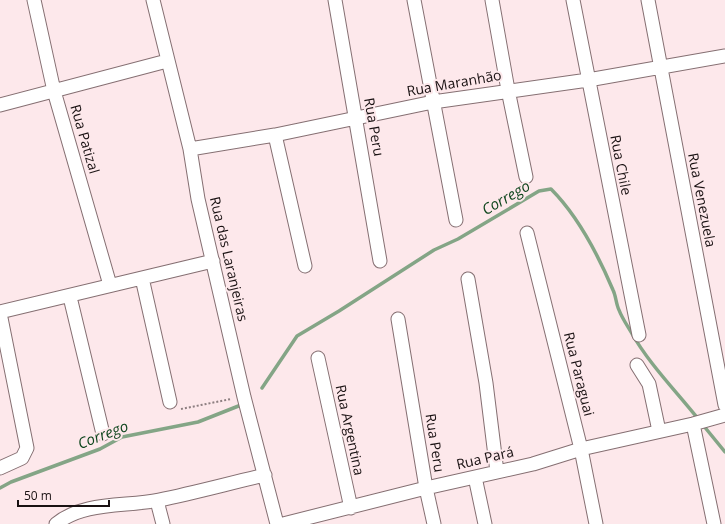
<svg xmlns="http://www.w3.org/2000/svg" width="725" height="524" viewBox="0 0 725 524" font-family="'Open Sans',sans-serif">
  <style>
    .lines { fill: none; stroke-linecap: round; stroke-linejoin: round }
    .stream { stroke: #84a586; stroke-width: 3.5 }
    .minor-casing { stroke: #856f72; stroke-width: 15 }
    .path { stroke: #8d7f81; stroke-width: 2; stroke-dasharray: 2 2; stroke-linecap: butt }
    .minor { stroke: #fff; stroke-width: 13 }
    .labels { text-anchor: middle; stroke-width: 4; stroke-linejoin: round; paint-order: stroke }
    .street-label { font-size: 14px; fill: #191112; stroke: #fde8eb }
    .water-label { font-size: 15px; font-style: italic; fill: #0c441b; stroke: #fde8eb }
  </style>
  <rect width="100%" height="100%" fill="#fde8eb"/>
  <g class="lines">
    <path class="stream" d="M262 388 297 336 339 311 434 250 458 239 539 191 551 189C577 215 599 257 613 290 616 296 616 304 619 310 622 318 627 325 631 332 649 364 676 391 699 420
      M703 425 725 452
      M0 488 11 482 100 449 122 437 198 422 241 405"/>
    <defs>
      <path id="minor" d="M34 0 54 91 110 285
        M153 0 190 149 198 199 244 397 277 524
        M335 0 380 261
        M414 0 456 220
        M492 0 508 90 526 177
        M573 0 639 335
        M648 0 725 405
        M0 105 167 61
        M275 135 305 266
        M190 149 275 135 433 102 588 80 725 56
        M527 233 581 449 596 524
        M142 278 170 402
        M468 279 486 383 497 472
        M70 297 103 434
        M0 312 213 261
        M0 313 27 448 22 458 0 468
        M398 319 426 488 434 524
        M318 358 351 508
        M637 365 649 384 659 431
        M693 424 714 524
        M475 477 485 524
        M157 501 163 524
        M56 524C84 501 126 507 159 500 194 493 230 483 265 475
        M283 524 426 488 533 464 581 449 693 424 725 415"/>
    </defs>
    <use href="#minor" class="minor-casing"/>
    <path class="path" d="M181 409 231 399"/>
    <use href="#minor" class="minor"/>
  </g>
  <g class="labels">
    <g class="street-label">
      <text transform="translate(454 83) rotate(-10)" y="5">Rua Maranhão</text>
      <text transform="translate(374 127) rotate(80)" y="5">Rua Peru</text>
      <text transform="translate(85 139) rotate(74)" y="5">Rua Patizal</text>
      <text transform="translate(621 165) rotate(79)" y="5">Rua Chile</text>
      <text transform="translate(702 200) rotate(79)" y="5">Rua Venezuela</text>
      <text transform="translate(229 259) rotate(77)" y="5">Rua das Laranjeiras</text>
      <text transform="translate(579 374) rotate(76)" y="5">Rua Paraguai</text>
      <text transform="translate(350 430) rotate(78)" y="5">Rua Argentina</text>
      <text transform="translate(435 443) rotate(81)" y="5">Rua Peru</text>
      <text transform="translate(485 458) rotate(-13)" y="5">Rua Pará</text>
    </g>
    <g class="water-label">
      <text transform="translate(506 198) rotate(-30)" y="5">Corrego</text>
      <text transform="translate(103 435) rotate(-21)" y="5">Corrego</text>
    </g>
  </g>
  <path d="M18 500v6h91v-6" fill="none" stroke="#191112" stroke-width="2"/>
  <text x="24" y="500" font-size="12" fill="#191112" stroke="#fde8eb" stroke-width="3" paint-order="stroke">50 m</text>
</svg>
